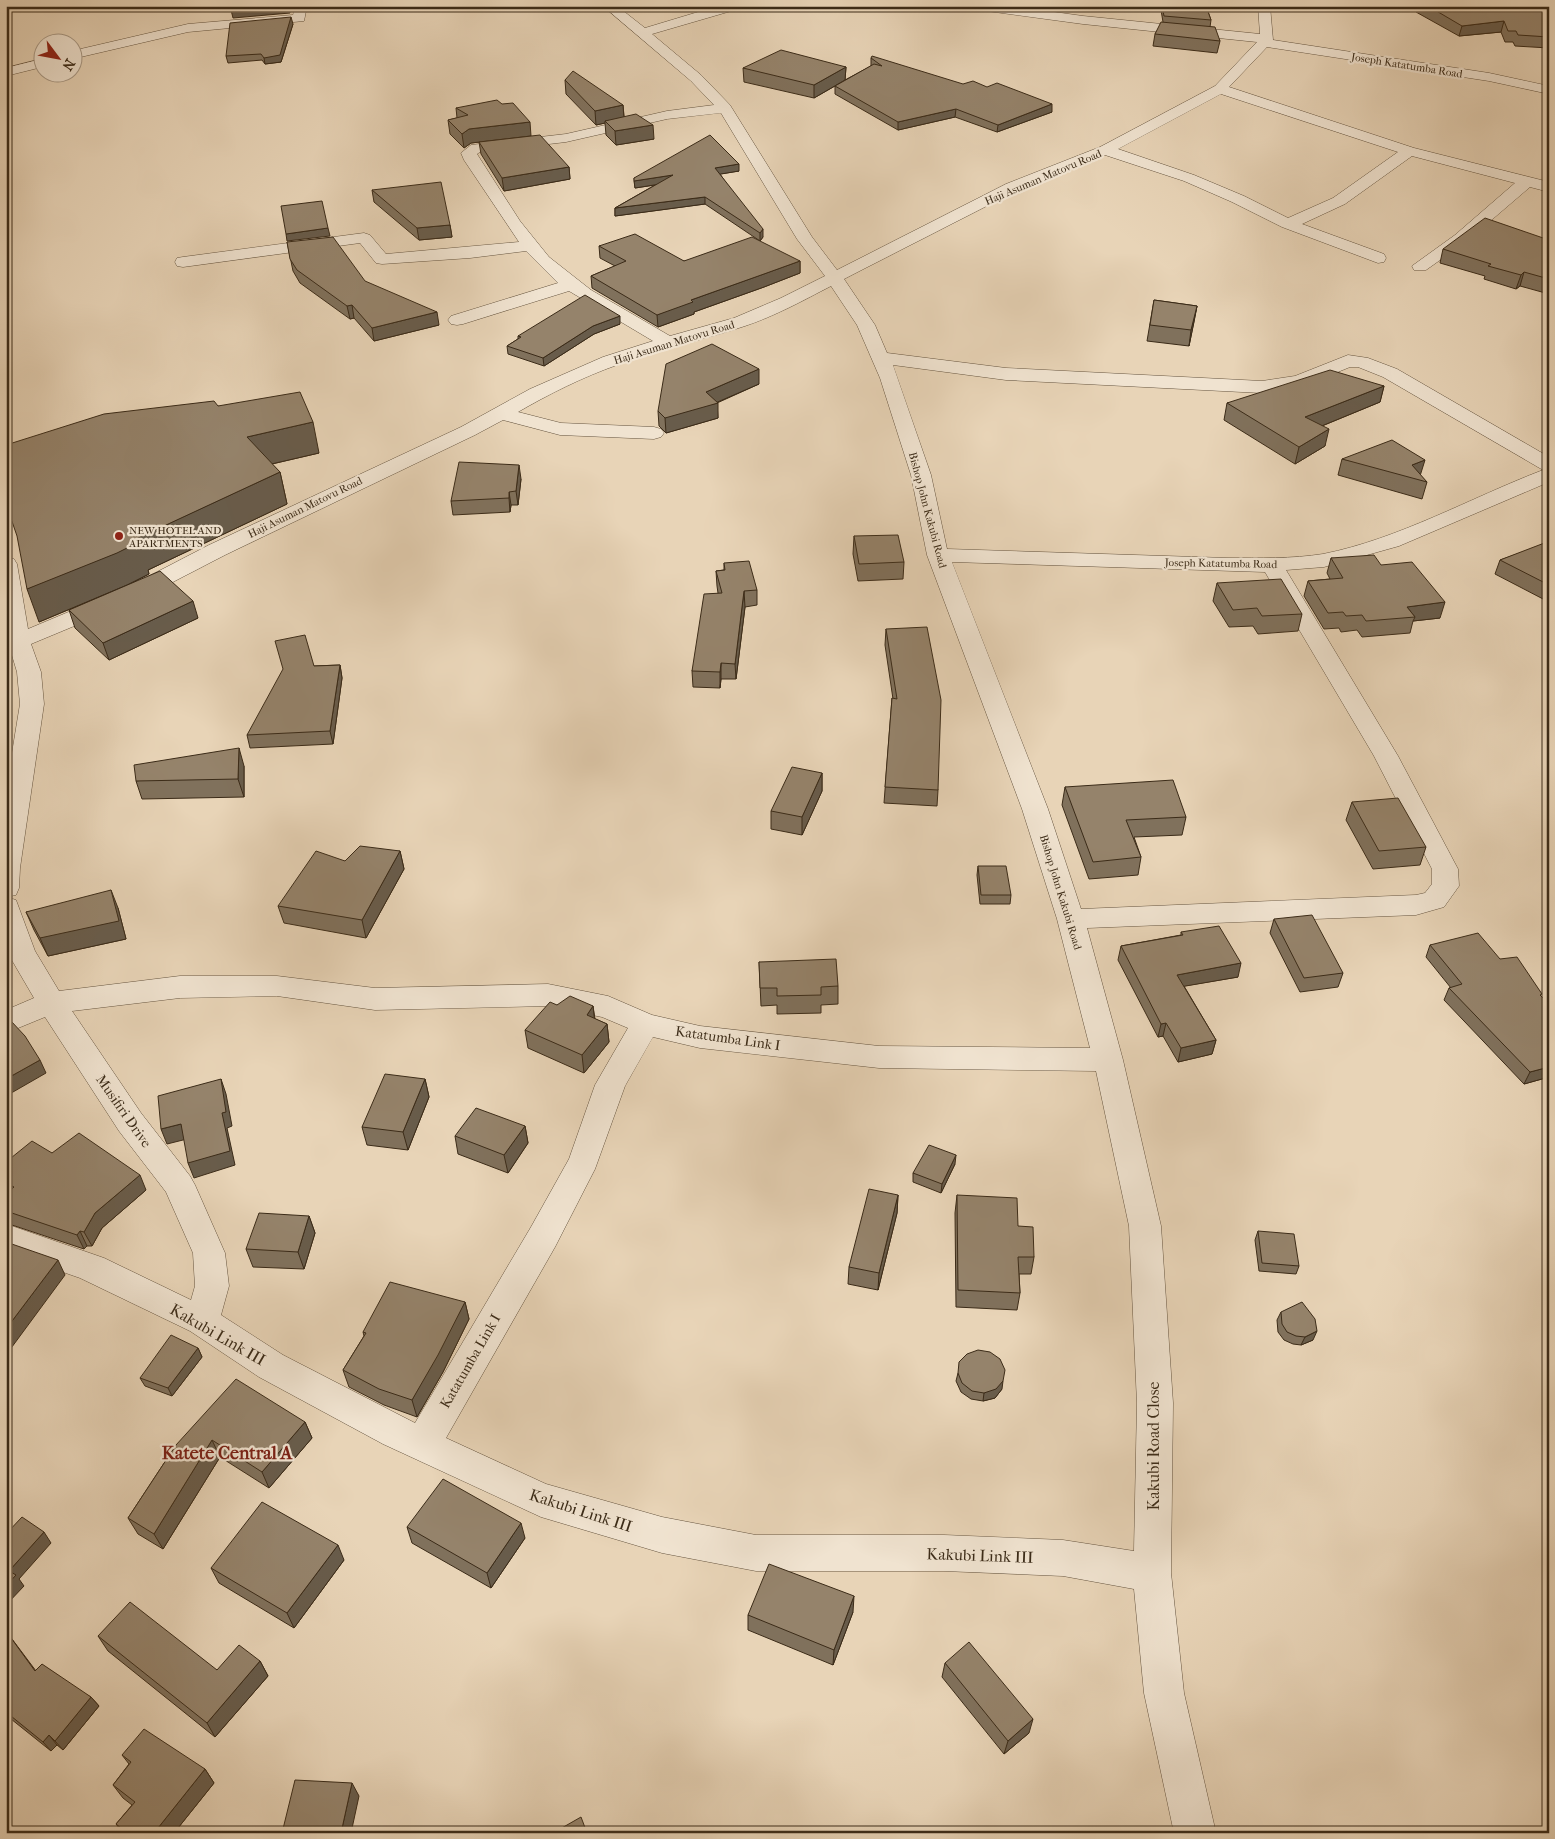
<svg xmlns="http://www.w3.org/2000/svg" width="1555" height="1839" viewBox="0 0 1555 1839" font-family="'IM FELL French Canon',serif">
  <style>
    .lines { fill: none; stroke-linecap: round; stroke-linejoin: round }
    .street-casing { stroke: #665540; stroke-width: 1 }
    .street { fill: #f0e3d0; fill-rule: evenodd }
    .wall { fill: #80715c; stroke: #3b2b18 }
    .shaded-wall { fill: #685c4b; stroke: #3b2b18 }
    .building { fill: #95836b; stroke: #3b2b18 }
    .poi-dot { fill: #8f2418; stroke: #f0e3d0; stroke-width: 2 }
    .labels { text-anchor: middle; stroke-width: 4.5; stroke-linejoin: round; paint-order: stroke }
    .far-street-label { font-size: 11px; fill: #3b2b18; stroke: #f0e3d0 }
    .far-poi-label { font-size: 11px; fill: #3b2b18; stroke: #f0e3d0; text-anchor: start }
    .street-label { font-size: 14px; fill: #3b2b18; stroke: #f0e3d0 }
    .near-street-label { font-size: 16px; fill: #3b2b18; stroke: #f0e3d0 }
    .near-neighbourhood-label { font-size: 18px; font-weight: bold; fill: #7a1f14; stroke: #f0e3d0 }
  </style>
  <rect width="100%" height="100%" fill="#e8d4b7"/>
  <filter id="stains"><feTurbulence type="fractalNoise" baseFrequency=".004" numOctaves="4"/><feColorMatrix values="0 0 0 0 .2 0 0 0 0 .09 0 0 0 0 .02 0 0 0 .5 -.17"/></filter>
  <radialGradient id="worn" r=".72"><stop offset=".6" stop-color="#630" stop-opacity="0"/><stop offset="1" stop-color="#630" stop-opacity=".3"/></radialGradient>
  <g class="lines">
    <defs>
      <path id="street" d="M295 6H307L304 21 188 32 72 59V51L188 24 293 15Z
        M603 6H617L645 28 718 6H739L738 9 652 34 701 75 730 105 812 237 837 270 1006 184 1100 147 1215 86 1257 42 1083 24 980 10 974 6H1010L1083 16 1260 34 1258 6H1270L1273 40 1489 73 1549 86V94L1489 81 1267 47 1229 87 1414 148 1549 182V192L1530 187 1467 241 1426 270H1414L1412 266 1455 235 1515 183 1412 156 1345 204 1302 224 1384 254 1386 258 1384 262 1378 263 1282 227 1232 202 1184 181 1105 155 1018 190 844 279 875 325 887 353 1006 368 1262 381 1295 376 1348 355 1368 358 1397 369 1549 457V482L1399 546 1324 567 1286 570 1398 756 1458 869 1459 886 1444 907 1416 915 1087 928 1123 1060 1161 1226 1173 1403 1171 1573 1184 1693 1216 1833H1174L1144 1693 1134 1589 1063 1576 944 1571H756L662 1553 541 1517 383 1444 259 1377 190 1331 80 1278 6 1252V1224L104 1258 191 1300 195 1286 193 1253 166 1192 119 1131 45 1017 6 1033V1010L34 998 6 950V897L16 900 35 951 59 991 180 976H277L375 988 548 984 608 996 652 1015 700 1026 879 1046 1090 1048 1057 919 1022 809 927 555 911 475 880 378 857 325 831 286C804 300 775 316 745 326 703 340 659 349 617 365 583 377 549 394 518 412L561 423 654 427 661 429 664 433 661 437 654 439 560 435 503 420 475 435 225 555 144 597 31 644 41 672 44 704 20 868 19 888 16 895 6 897V790L20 704 17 672 11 652 6 653V558L14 559 17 564 28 629 128 587 209 545 461 427 530 389 603 357 653 341 569 291 463 324 457 325 451 324 448 320 451 316 558 283 526 251 470 258 382 264 376 263 360 243 183 267 177 266 175 262 177 258 183 257 364 233 370 235 386 254 519 242 464 160 461 153 471 145 566 134 667 111 714 105 691 81ZM1221 94 1398 152 1333 198 1288 218 1244 196 1194 175 1118 149ZM721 113 797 239 825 276 781 298 734 318 670 336 591 290 549 257 520 221 477 154 480 152 566 142 667 119ZM893 365 1006 380 1262 393 1306 385 1350 367H1358L1383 377 1543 470C1470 498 1399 539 1323 554 1292 559 1259 558 1228 558L947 549 931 475ZM952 562 1265 572 1374 756 1432 869V884L1425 893 1416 895 1081 909 1048 809ZM277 996 375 1010 548 1006 602 1017 628 1028 595 1085 569 1159 531 1227 415 1423 283 1355 221 1315 229 1286 225 1253 195 1185 190 1176 141 1113 72 1011 180 998ZM653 1037 700 1048 879 1068 1096 1071 1129 1226 1137 1403 1134 1551 1063 1540 944 1535H756L662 1517 546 1484 446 1438 555 1247 595 1169 625 1086Z
        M42 59V67L6 76V68Z"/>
    </defs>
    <use href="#street" class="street-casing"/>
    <use href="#street" class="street"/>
  </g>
  <path class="wall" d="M1161 6H1206L1211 20 1210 27 1220 41 1217 53 1153 46 1155 34 1163 22 1161 10Z
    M1417 6H1525L1526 7 1549 9V48L1515 46 1513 42H1505L1501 32 1459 36 1416 12Z
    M293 24 281 62 265 64 262 60 228 63 226 56Z
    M871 58 1052 112 997 132 955 117 898 130 835 94V86L814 98 744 82 743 68 846 67 845 80 871 66Z
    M565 80 623 105 624 116 654 139 616 145 606 135 605 123 596 125 566 94Z
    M456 108 531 136 569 167 570 179 504 191 481 154 479 142 471 143 464 148 450 134 448 120 457 118Z
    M739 171 720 174 763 237 760 241 705 204 615 216V208L655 185 635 188 634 178Z
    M372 190 450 225 452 237 419 240 374 202Z
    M1549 240V294L1520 286 1516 289 1484 279 1485 276 1440 263 1443 249Z
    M287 242 439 325 374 341 354 318 350 319 300 283 293 271Z
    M599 246 684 261H800V273L764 287 694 312V314L658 327 592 288 591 276 615 266 600 258Z
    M1154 300 1197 306 1189 346 1147 341Z
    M620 324 594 334 544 366 508 354 507 346 518 339V336Z
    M759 384 717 403 718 418 666 433 659 426 658 411Z
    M1384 386 1380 402 1322 426 1325 446 1295 464 1224 420 1227 403Z
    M218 406 319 453 272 464 280 472 287 504 148 570 149 574 130 584 198 618 109 660 75 628 69 610 118 589 39 622Z
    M1342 459 1420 475 1427 482 1422 499 1338 475Z
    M521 479 518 505H511L510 512 453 515 451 501Z
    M854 536 904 562 903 579 858 581 853 554Z
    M1549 543V598L1545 600 1495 574 1500 560Z
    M1331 558 1381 565 1440 618 1413 621 1410 633 1362 637 1357 630 1341 632 1339 628 1324 629 1304 596 1308 581 1330 579 1327 573Z
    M724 563 757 590V605L745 607 736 679H721L720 688 693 687 692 671 718 593 717 586 716 571 724 570Z
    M1217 583 1302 614 1298 631 1258 634 1253 626 1229 627 1213 601Z
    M886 629 938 790 937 806 884 803 892 698 893 699 885 645Z
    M340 665 342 678 333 744 250 748 247 735 314 666Z
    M244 766V797L142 799 136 781Z
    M822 773V791L802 835 771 829V811Z
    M1065 787 1186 817 1182 835 1134 837 1141 857 1138 875 1089 879 1062 805Z
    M1352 802 1426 847 1420 865 1373 869 1346 820Z
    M400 851 404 869 366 938 284 923 278 906 345 861Z
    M978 866 1011 895 1010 904H980L977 875Z
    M118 908 126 939 48 956 34 930 26 912Z
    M1274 919 1343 973 1338 987 1300 992 1270 933Z
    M1181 932 1238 977 1184 986 1216 1040 1212 1054 1178 1062 1163 1036 1158 1037 1118 960 1121 946 1181 935Z
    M1430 945 1500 959 1549 1004V1077L1524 1084 1444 1000 1449 988H1451L1426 957Z
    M759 962 838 986V1004L821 1005V1013L777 1014V1005L761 1006Z
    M557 1005 593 1006 595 1019 607 1024 609 1042 584 1073 528 1048 525 1030Z
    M425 1079 429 1097 408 1150 367 1145 362 1127Z
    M525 1126 528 1143 508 1173 458 1154 455 1136Z
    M52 1153 146 1190 102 1228 92 1246H87L84 1249 6 1223V1194L7 1193 6 1192V1162Z
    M955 1164 941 1193 913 1182V1173Z
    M898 1195 897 1213 878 1290 848 1284 849 1267Z
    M957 1195 1018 1226 1034 1257 1031 1274H1019L1020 1293 1017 1310 956 1307 955 1213Z
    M309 1216 315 1233 304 1269 253 1267 246 1249Z
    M1258 1231 1299 1266 1296 1274 1259 1271 1255 1240Z
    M465 1302 469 1319 443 1372 417 1417 384 1405 349 1387 343 1370 364 1336 363 1332Z
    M1281 1312 1313 1340 1301 1345 1293 1344 1284 1340 1278 1332 1277 1320Z
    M198 1348 202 1357 172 1396 145 1386 140 1378Z
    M958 1373 1002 1389 995 1398 983 1401 971 1399 961 1392 956 1381Z
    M305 1422 312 1438 269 1488 220 1457 163 1549 138 1534 128 1518 176 1445Z
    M407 1527 525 1538 491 1588 412 1543Z
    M344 1560 294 1628 219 1583 211 1568Z
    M853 1612 833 1665 748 1630V1615Z
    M6 1631 36 1671 91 1697 99 1706 63 1750 57 1745 51 1751 6 1715Z
    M98 1636 217 1670 260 1661 268 1676 215 1737 108 1651Z
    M945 1663 1029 1733 1004 1754 942 1677Z
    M122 1755 205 1769 214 1783 174 1833H123L116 1824 132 1805 123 1798 113 1785 129 1764Z"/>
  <path class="shaded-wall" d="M273 6H289L290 13 233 18 231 10Z
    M291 17 293 24 281 62 265 64 264 58Z
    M1504 21 1501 32 1459 36 1462 26Z
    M846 67 845 80 814 98V85Z
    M1052 104V112L997 132 998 125Z
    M623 105 624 119 605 121V123L596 125 595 111Z
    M956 109 955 117 898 130V122Z
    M530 122 531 136 471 143 464 148 462 134 469 129Z
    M653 125 654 139 616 145 615 131Z
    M739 164V171L715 175V168Z
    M569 167 570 179 504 191 502 178Z
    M673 175V182L635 188 634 181Z
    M705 197V204L615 216V208Z
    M450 225 452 237 419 240 417 228Z
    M328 228 330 236 287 241 286 234Z
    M763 229V237L760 241V233Z
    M800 261V273L764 287 694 312V314L658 327 657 315 691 300Z
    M1524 272 1520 286 1516 289 1521 275Z
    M352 305 354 318 350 319 347 306Z
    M1197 306 1194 322 1189 346 1191 330Z
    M437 312 439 325 374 341 372 328Z
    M620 316V324L594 334 544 366 543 358 593 326Z
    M759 369V384L713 404 718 403V418L666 433 665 418 706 392Z
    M1384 386 1380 402 1302 434 1305 417Z
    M313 422 319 453 254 468 247 437Z
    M1329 429 1325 446 1295 464 1299 447Z
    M1425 460 1420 476 1412 465Z
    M519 465 521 479 518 505 516 491Z
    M280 472 287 504 148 570 149 574 127 585 39 622 27 589Z
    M509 492 511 505 510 512 509 498Z
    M1549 590V598L1545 600Z
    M744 591 745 607 736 679 735 664Z
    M193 601 198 618 109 660 103 643Z
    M1445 602 1440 618 1413 621 1415 617 1407 607Z
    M721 663V679L720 688V672Z
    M340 665 342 678 333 744 330 731Z
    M239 748 244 766V797L238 779Z
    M822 773V791L802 835V817Z
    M400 851 404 869 366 938 362 920Z
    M111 890 118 908 126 939 48 956 40 938Z
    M1241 963 1238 977 1174 988 1177 975Z
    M593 1006 595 1024 587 1015Z
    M1166 1023 1163 1036 1158 1037 1161 1024Z
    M607 1024 609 1042 584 1073 582 1055Z
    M1216 1040 1212 1054 1178 1062 1181 1048Z
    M40 1060 46 1073 6 1096V1079Z
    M1549 1067V1077L1524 1084 1530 1072Z
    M221 1079 226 1094 232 1126 227 1128 235 1165 194 1178 188 1163 222 1113Z
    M425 1079 429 1097 408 1150 403 1132Z
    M181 1124 187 1139 167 1144 161 1129Z
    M525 1126 528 1143 508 1173 504 1155Z
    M956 1155 955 1164 941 1193 942 1184Z
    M140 1175 146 1190 102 1228 92 1246 84 1232 95 1213Z
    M898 1195 897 1213 878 1290 879 1273Z
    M309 1216 315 1233 304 1269 298 1252Z
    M80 1231 87 1246 84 1249 77 1235Z
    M58 1260 65 1275 6 1355V1329Z
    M465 1302 469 1319 443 1372 417 1417 412 1400Z
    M1317 1331 1313 1340 1301 1345 1305 1337Z
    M198 1348 202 1357 172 1396 168 1388Z
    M1003 1381 1002 1389 995 1398 983 1401 984 1393Z
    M305 1422 312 1438 269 1488 262 1472Z
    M212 1440 220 1457 163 1549 154 1534Z
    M521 1523 525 1538 491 1588 487 1573Z
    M44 1532 51 1543 19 1579 24 1586 6 1605V1586L9 1571Z
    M338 1545 344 1560 294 1628 287 1613Z
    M854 1596 853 1612 833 1665 834 1650Z
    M260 1661 268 1676 215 1737 207 1723Z
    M91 1697 99 1706 63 1750 55 1741Z
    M1033 1719 1029 1733 1004 1754 1008 1741Z
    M49 1735 57 1745 51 1751 43 1742Z
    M205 1769 214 1783 174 1833H154Z
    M352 1783 359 1796 351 1833H341Z"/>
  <path class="building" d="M232 6H273L231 10Z
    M1162 6H1206L1211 20 1164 16Z
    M1428 6H1525L1526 7 1549 9V37L1518 35 1516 31H1508L1504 21 1462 26Z
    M291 17 280 55 264 58 261 54 226 56 230 23Z
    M1161 22 1215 27 1220 41 1155 34Z
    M781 50 846 67 814 85 743 68Z
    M872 56 963 84 973 81 987 87 997 83 1052 104 998 125 956 109 898 122 835 86 874 64 882 66 871 58Z
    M573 71 623 105 595 111 565 80Z
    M497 100 502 104 513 103 530 122 469 129 462 134 448 120 468 115 456 108Z
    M636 114 653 125 615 131 605 121Z
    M540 135 569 167 502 178 479 142Z
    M710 135 739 164 715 168 763 229 760 233 705 197 615 208 673 175 634 181V178Z
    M441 182 450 225 417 228 372 190Z
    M322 201 328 228 286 234 281 206Z
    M1485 218 1549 240V279L1524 272 1521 275 1488 266 1491 264 1443 249Z
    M635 234 684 261 752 237 800 261 764 274 691 300 693 302 657 315 591 276 626 261 599 246Z
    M333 237 365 281 437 312 372 328 352 305 347 306 297 270 290 259 287 242Z
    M585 295 620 316 593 326 543 358 507 346 521 337 518 336Z
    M1154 300 1197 306 1191 330 1150 325Z
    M712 344 759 369 706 392 718 403 665 418 658 411 666 364Z
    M1330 370 1384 386 1305 417 1329 429 1299 447 1227 403Z
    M300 392 313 422 247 437 280 472 136 539 139 542 117 553 27 589 17 536 6 504V445L104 414 214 401 218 406Z
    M1392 440 1425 460 1412 465 1427 482 1342 459Z
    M459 462 519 465 516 491 509 492V498L451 501Z
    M898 535 904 562 859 564 854 536Z
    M1547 542 1549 543V585L1500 560Z
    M1374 555 1381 565 1412 562 1445 602 1407 607 1415 617 1366 621 1362 615 1346 616 1343 612 1328 613 1308 581 1343 578 1331 558Z
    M749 561 757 590 744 591 735 664 721 663 720 672 692 671 704 594 722 593 716 571 725 570 724 563Z
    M160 571 193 601 103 643 69 610Z
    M1281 579 1302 614 1262 616 1257 608 1233 610 1217 583Z
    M927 627 941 700 938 790 885 787 892 698 897 699 886 629Z
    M305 635 314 666 340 665 330 731 247 735 283 669 275 641Z
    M239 748 238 779 136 781 134 765Z
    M792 767 822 773 802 817 771 811Z
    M1173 780 1186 817 1126 820 1141 857 1093 862 1065 787Z
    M1398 798 1426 847 1379 851 1352 802Z
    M360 846 400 851 362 920 278 906 316 851 345 861Z
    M978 866H1006L1011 895H981Z
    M111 890 119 921 40 938 26 912Z
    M1312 915 1343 973 1304 978 1274 919Z
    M1219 926 1241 963 1177 975 1216 1040 1181 1048 1166 1023 1161 1024 1121 946 1183 935 1181 932Z
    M1478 933 1500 959 1517 957 1542 994 1540 995 1549 1004V1067L1530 1072 1449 988 1462 984 1430 945Z
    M836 959 838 986 821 987V995L777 996V988H760L759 962Z
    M570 996 593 1006 587 1015 607 1024 582 1055 525 1030 550 1002 557 1005Z
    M11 1021 25 1036 40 1060 6 1079V1024Z
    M385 1074 425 1079 403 1132 362 1127Z
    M221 1079 226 1112 222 1113 230 1151 188 1163 181 1124 161 1129 158 1096Z
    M476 1108 525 1126 504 1155 455 1136Z
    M79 1133 140 1175 95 1213 84 1232 80 1231 77 1235 6 1211V1194L14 1187 6 1183V1162L32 1141 52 1153Z
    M929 1145 956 1155 942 1184 913 1173Z
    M869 1189 898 1195 879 1273 849 1267Z
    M957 1195 1017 1198 1018 1226 1033 1227 1034 1257H1018L1020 1293 958 1290Z
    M259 1213 309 1216 298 1252 246 1249Z
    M1258 1231 1294 1234 1299 1266 1262 1263Z
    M6 1242 58 1260 6 1329Z
    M390 1282 465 1302 438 1355 412 1400 379 1389 343 1370 366 1333 363 1332Z
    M1302 1302 1315 1319 1317 1331 1305 1337 1296 1336 1287 1332 1282 1324 1281 1312Z
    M171 1335 198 1348 168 1388 140 1378Z
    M978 1350 990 1352 1000 1359 1005 1370 1003 1381 996 1389 984 1393 972 1391 962 1383 958 1373 959 1362 967 1354Z
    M236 1379 305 1422 262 1472 212 1440 154 1534 128 1518 176 1445Z
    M443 1479 521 1523 487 1573 407 1527Z
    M262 1502 338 1545 287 1613 211 1568Z
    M22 1517 44 1532 9 1571 16 1575 6 1586V1534Z
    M769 1564 854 1596 834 1650 748 1615Z
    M130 1602 217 1670 239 1645 260 1661 207 1723 98 1636Z
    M6 1631 35 1671 42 1664 91 1697 55 1741 49 1735 43 1742 6 1712Z
    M969 1642 1033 1719 1008 1741 945 1663Z
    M144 1729 205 1769 154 1833H127L116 1824 135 1802 113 1785 131 1762 122 1755Z
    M295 1780 352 1783 341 1833H282Z
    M581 1817 587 1833H553Z"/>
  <circle class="poi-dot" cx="119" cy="536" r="5"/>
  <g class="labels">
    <g class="far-street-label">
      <text transform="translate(1407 65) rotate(9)" y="4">Joseph Katatumba Road</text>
      <text transform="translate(1043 177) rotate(-23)" y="4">Haji Asuman Matovu Road</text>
      <text transform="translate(674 342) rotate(-17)" y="4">Haji Asuman Matovu Road</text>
      <text transform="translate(305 507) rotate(-26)" y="4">Haji Asuman Matovu Road</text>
      <text transform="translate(928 510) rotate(75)" y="4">Bishop John Kakubi Road</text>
      <text transform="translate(1221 563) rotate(1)" y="4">Joseph Katatumba Road</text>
      <text transform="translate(1061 892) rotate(73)" y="4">Bishop John Kakubi Road</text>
    </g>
    <g class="far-poi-label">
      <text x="129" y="534">NEW HOTEL AND<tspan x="129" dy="13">APARTMENTS</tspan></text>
    </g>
    <g class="street-label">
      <text transform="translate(728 1038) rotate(8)" y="5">Katatumba Link I</text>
      <text transform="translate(124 1111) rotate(55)" y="5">Musifiri Drive</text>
      <text transform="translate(470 1361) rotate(-60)" y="5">Katatumba Link I</text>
    </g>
    <g class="near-street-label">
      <text transform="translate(218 1334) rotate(30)" y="6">Kakubi Link III</text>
      <text transform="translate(1153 1446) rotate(-90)" y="6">Kakubi Road Close</text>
      <text transform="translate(581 1510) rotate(18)" y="6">Kakubi Link III</text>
      <text transform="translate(980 1555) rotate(2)" y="6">Kakubi Link III</text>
    </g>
    <g class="near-neighbourhood-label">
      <text x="227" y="1459">Katete Central A</text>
    </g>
  </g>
  <rect width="1555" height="1839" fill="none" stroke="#e8d4b7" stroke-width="25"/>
  <rect x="8" y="8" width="1540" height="1824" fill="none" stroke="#3b2b18" stroke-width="2.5"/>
  <rect x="12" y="12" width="1530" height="1814" fill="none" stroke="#3b2b18"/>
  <g transform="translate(58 58) rotate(122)"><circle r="24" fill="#f0e3d0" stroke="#a89986"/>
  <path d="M0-4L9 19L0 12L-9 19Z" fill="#8f2418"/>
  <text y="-8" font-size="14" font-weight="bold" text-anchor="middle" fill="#3b2b18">N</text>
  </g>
  <rect width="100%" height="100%" filter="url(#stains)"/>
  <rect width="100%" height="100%" fill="url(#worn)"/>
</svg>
